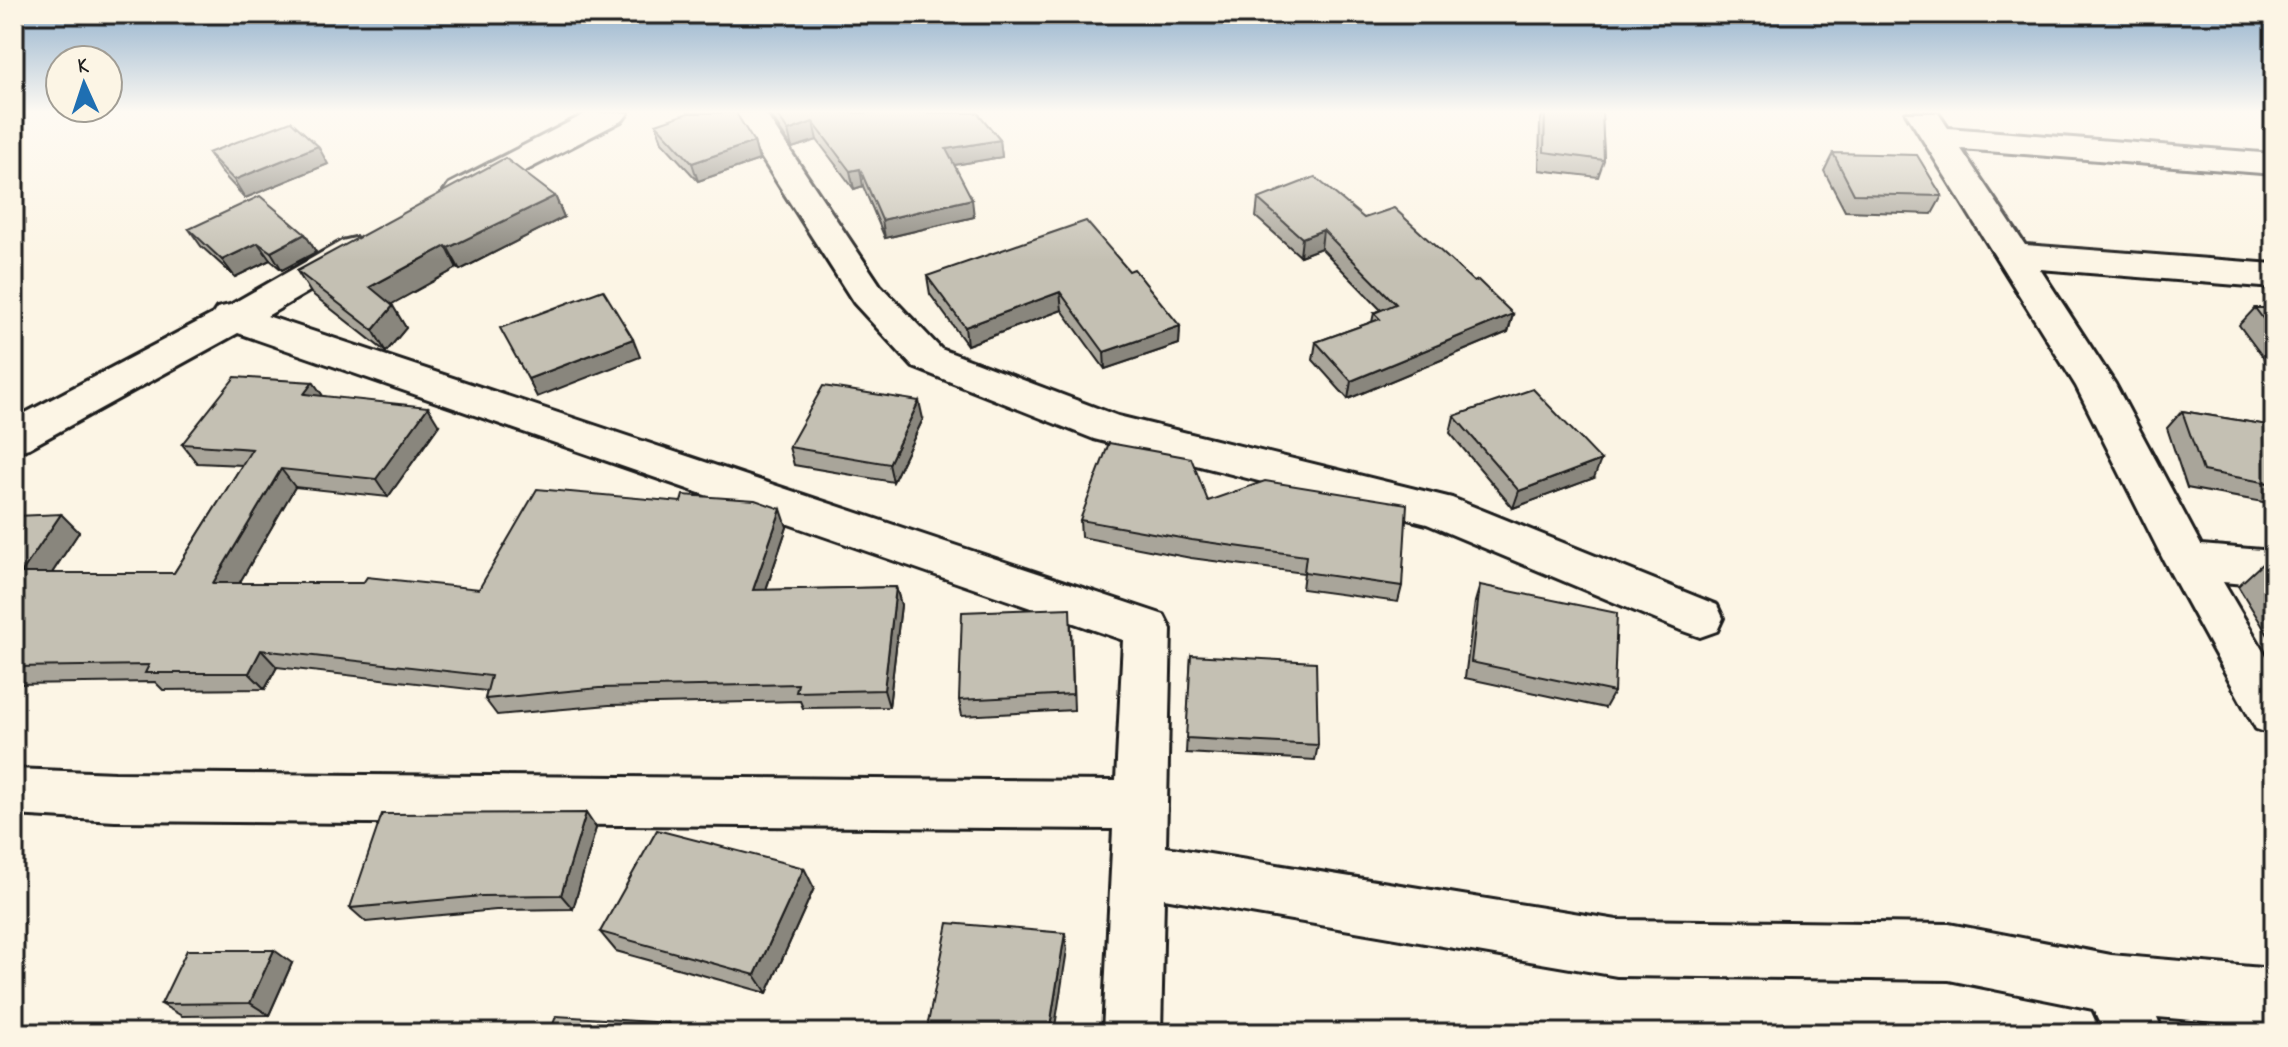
<svg xmlns="http://www.w3.org/2000/svg" width="2288" height="1047" viewBox="0 0 2288 1047" font-family="'Indie Flower',sans-serif">
  <style>
    .lines { fill: none; stroke-linecap: round; stroke-linejoin: round }
    .minor-casing { stroke: #1c1c1c; stroke-width: 6 }
    .minor { fill: #fcf5e5; fill-rule: evenodd }
    .wall { fill: #a9a59a; stroke: #1c1c1c; stroke-width: 2 }
    .shaded-wall { fill: #89867d; stroke: #1c1c1c; stroke-width: 2 }
    .building { fill: #c4c0b3; stroke: #1c1c1c; stroke-width: 2 }
  </style>
  <rect width="100%" height="100%" fill="#fcf5e5"/>
  <filter id="ink" filterUnits="userSpaceOnUse"><feTurbulence type="fractalNoise" baseFrequency=".0125" numOctaves="2"/><feDisplacementMap in="SourceGraphic" scale="16" xChannelSelector="R" yChannelSelector="G"/><feConvolveMatrix kernelMatrix="1 2 1 2 8 2 1 2 1" color-interpolation-filters="sRGB"/></filter>
  <g filter="url(#ink)">
    <g class="lines">
      <defs>
        <path id="minor" d="M587 113H628L623 120 473 198 461 201 449 198 444 191 449 184Z
          M733 113H765L880 285 941 349 1118 416 1452 498 1717 605 1723 618 1717 631 1700 637 1683 631 1427 524 1094 439 913 367 854 303Z
          M1906 113H1938L1948 128 2274 154V174L1961 149 2025 245 2274 264V288L2040 269 2115 384 2201 545 2274 551V587L2223 582 2274 669V735L2256 729 2164 561 2076 386Z
          M355 238 368 241 373 249 368 257 267 316 1164 615 1171 629 1166 847 1617 920 1949 924 2111 955 2274 969V1027L2157 1017 2163 1033H2104L2093 1009 1949 980 1617 976 1164 898 1161 1033H1103L1113 829 115 821 14 815V769L115 773 1116 781 1123 640 238 333 29 448 14 452V419L213 314 217 308 230 305 342 241Z"/>
      </defs>
      <use href="#minor" class="minor-casing"/>
      <use href="#minor" class="minor"/>
    </g>
    <path class="wall" d="M769 113H978L1000 140 1002 157 954 165 974 217 885 238 863 186 854 189 817 140 792 148Z
      M1543 113H1602L1604 160 1598 177 1539 170 1540 122Z
      M656 124 754 142 759 160 698 181 662 142Z
      M208 153 328 164 245 198 220 171Z
      M1833 153 1942 196 1932 214 1845 211 1824 171Z
      M555 196 564 217 460 270 457 268 391 304 406 328 386 352 311 293 297 271Z
      M1258 199 1364 218 1474 282 1513 314 1508 332 1348 399 1313 360 1316 342 1372 322 1374 313 1381 310 1321 248 1300 256 1256 217Z
      M189 229 305 234 316 252 282 270 270 260 235 277 201 246Z
      M1129 271 1180 326 1179 344 1105 369 1062 310 967 345 930 294 927 276Z
      M2255 308H2274V372L2239 325Z
      M313 382 323 396 439 425 388 497 295 487 239 583 479 589 787 527 766 590 896 587 901 605 889 707 803 708 800 701 609 705 497 715 485 699 487 691 277 667 265 689 163 690 155 682 14 684V518L79 532 52 573H174L242 465 197 463 182 444Z
      M2182 411 2274 426V504L2187 488 2167 428Z
      M1454 416 1594 478 1513 508 1450 433Z
      M923 419 893 482 794 465 789 447Z
      M1208 501 1402 586 1398 602 1302 589 1304 573 1191 558 1081 537 1080 520Z
      M2264 562 2274 563V645L2238 586Z
      M1480 585 1614 692 1605 708 1465 678 1475 602Z
      M1071 625 1074 710 962 716 959 700Z
      M1191 655 1318 745 1315 760 1186 753Z
      M596 828 573 909 496 910 366 922 350 908Z
      M814 888 767 993 616 951 600 932Z
      M292 963 269 1015 182 1016 161 1004Z"/>
    <path class="shaded-wall" d="M813 122 817 140 792 148 788 131Z
      M1000 140 1002 157 948 166 946 149Z
      M754 142 759 160 698 181 692 163Z
      M318 146 328 164 245 198 234 180Z
      M860 169 863 186 854 189 850 171Z
      M555 196 564 217 460 270 448 248Z
      M972 199 974 217 885 238 882 220Z
      M1323 230 1321 248 1300 256 1302 238Z
      M305 234 316 252 282 270 271 252Z
      M258 243 270 260 235 277 222 260Z
      M446 246 457 268 383 309 370 287Z
      M1060 292 1062 310 967 345 965 327Z
      M393 306 406 328 386 352 373 330Z
      M1513 314 1508 332 1348 399 1351 381Z
      M1180 326 1179 344 1105 369 1104 352Z
      M633 339 640 357 537 397 528 379Z
      M313 382 326 400 304 394Z
      M919 401 923 419 893 482 889 464Z
      M428 407 439 425 388 497 376 479Z
      M1601 460 1594 478 1513 508 1519 491Z
      M281 469 295 487 229 601 213 583Z
      M781 509 787 527 760 607 753 590Z
      M61 514 79 532 40 591 21 573Z
      M896 587 901 605 889 707 884 690Z
      M261 650 277 667 265 689 249 673Z
      M586 813 596 828 573 909 561 895Z
      M804 868 814 888 767 993 755 975Z
      M1065 933 1067 950 1054 1033H1049Z
      M274 950 292 963 269 1015 250 1003Z
      M668 1023 677 1033H665Z"/>
    <path class="building" d="M688 113H736L754 142 692 163 656 124Z
      M776 113H978L1000 140 946 149 972 199 882 220 860 169 850 171 813 122 788 131Z
      M1545 113H1602L1604 160 1544 152Z
      M291 121 318 146 234 180 208 153Z
      M1833 153 1917 155 1942 196 1854 194Z
      M505 158 555 196 448 248 446 246 370 287 393 306 373 330 297 271Z
      M1315 177 1364 218 1394 208 1474 282 1478 280 1513 314 1351 381 1316 342 1380 319 1374 313 1396 304 1323 230 1302 238 1258 199Z
      M260 196 305 234 271 252 258 243 222 260 189 229Z
      M1086 221 1129 271 1134 269 1180 326 1104 352 1060 292 965 327 927 276Z
      M603 290 633 339 528 379 500 328Z
      M2255 308H2274V333Z
      M235 377 313 382 304 394 428 407 376 479 281 469 213 583H363L367 577 479 589 537 489 681 502 683 495 755 500 781 509 753 590 896 587 884 690 796 692 798 684 599 688 485 699 491 676 261 650 249 673H145L149 665 14 667V518L16 516 61 514 21 573H174L252 449 182 444Z
      M823 386 919 401 889 464 789 447Z
      M1533 389 1601 460 1519 491 1454 416Z
      M2182 411 2274 426V484L2203 471Z
      M1109 443 1191 458 1208 501 1265 481 1407 504 1402 586 1304 572 1306 556 1192 540 1080 520Z
      M2264 562 2274 563V577Z
      M1480 585 1617 613 1614 692 1471 662Z
      M1070 608 1073 694 959 700 962 612Z
      M1191 655 1316 662 1318 745 1186 738Z
      M586 813 561 895 482 896 350 908 382 814Z
      M657 830 804 868 755 975 600 932Z
      M948 923 1065 933 1049 1033H926Z
      M187 950H274L250 1003 161 1004Z
      M556 1016 668 1023 665 1033H550Z"/>
  </g>
  <linearGradient id="sky" x2="0" y2="1"><stop stop-color="#91b0cc"/><stop offset="0.43" stop-color="#fefaf3"/><stop offset="1" stop-color="#fefaf3" stop-opacity="0"/></linearGradient>
  <rect width="2288" height="260" fill="url(#sky)"/>
  <rect width="2288" height="1047" fill="none" stroke="#fcf5e5" stroke-width="48"/>
  <rect x="24" y="24" width="2240" height="999" fill="none" stroke="#1c1c1c" stroke-width="3" filter="url(#ink)"/>
  <g transform="translate(84 84) rotate(357)"><circle r="38" fill="#fcf5e5" stroke="#a29e95" stroke-width="2"/>
  <path d="M0-6L14 30L0 20L-14 30Z" fill="#1f6fb2"/>
  <text y="-12" font-size="22" font-weight="bold" text-anchor="middle" fill="#1c1c1c">K</text>
  </g>
</svg>
